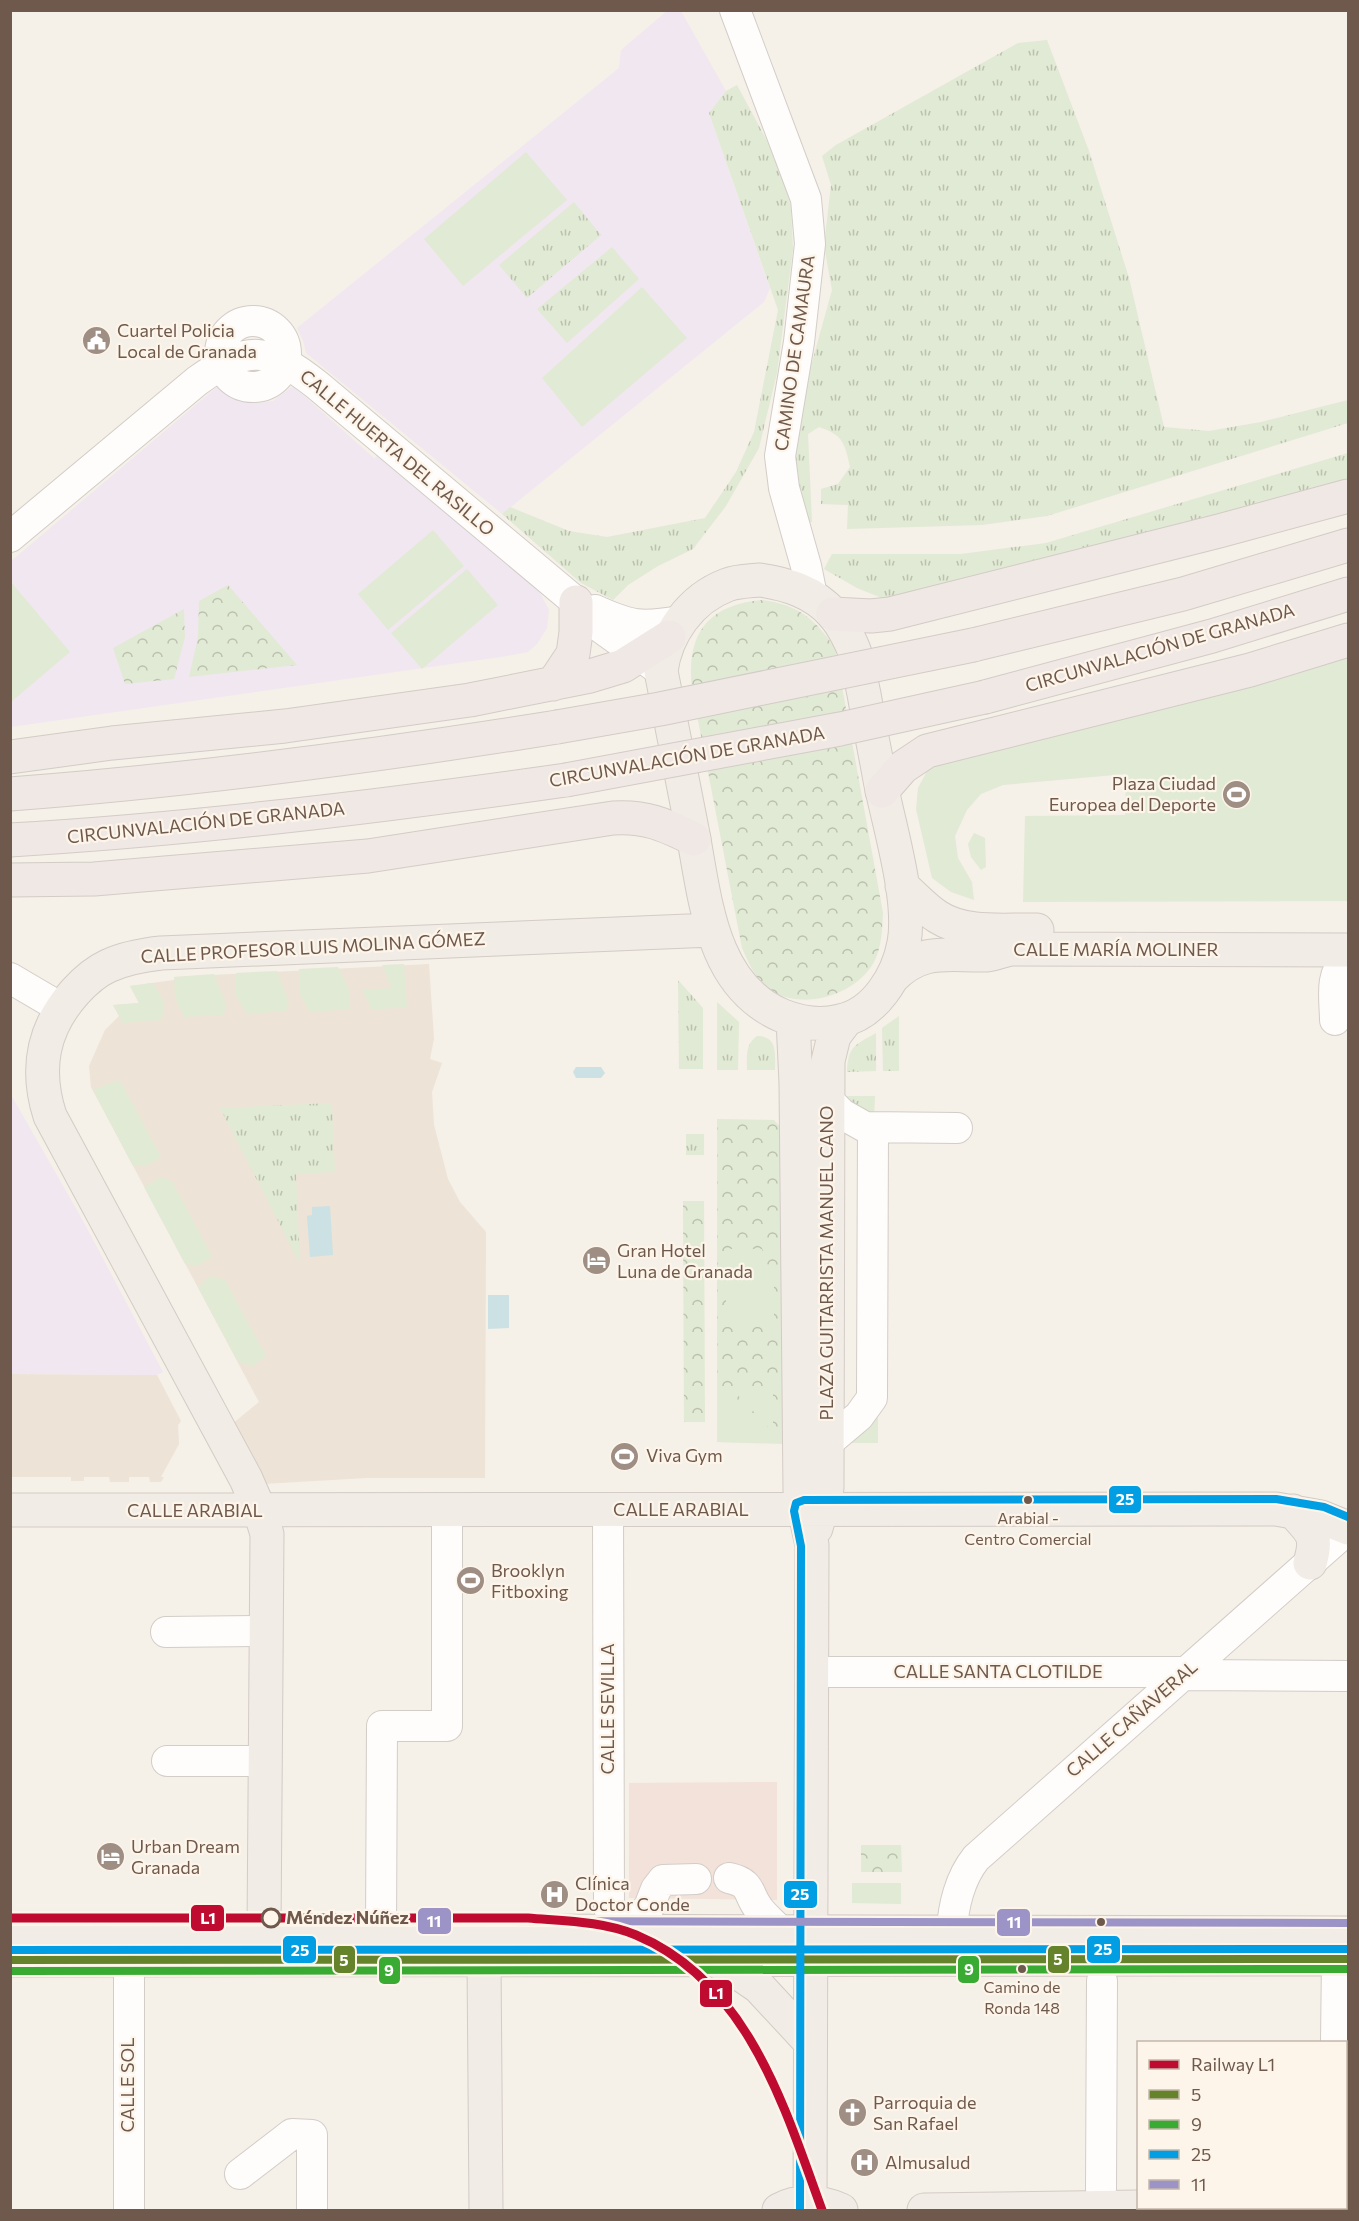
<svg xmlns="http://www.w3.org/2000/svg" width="1359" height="2221" viewBox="0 0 1359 2221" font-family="Commissioner,sans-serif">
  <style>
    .residential { fill: #ede3d6 }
    .commercial { fill: #f2e2d9 }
    .education { fill: #f1e7f0 }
    .grass { fill: url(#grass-tufts) }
    .forest { fill: url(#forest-crowns) }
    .garden { fill: #e1ead4 }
    .water { fill: #cce1e3 }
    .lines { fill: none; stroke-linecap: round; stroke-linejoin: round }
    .minor-casing { stroke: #d3cdc7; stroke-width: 32 }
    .major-casing { stroke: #d3cbc6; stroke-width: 35 }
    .highway-casing { stroke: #d3cbc6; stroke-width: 35 }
    .minor { stroke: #fefdfc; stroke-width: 30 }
    .major { stroke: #f1ece5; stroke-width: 33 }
    .highway { stroke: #efe8e4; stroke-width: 33 }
    .highway-bridge-casing { stroke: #d3cbc6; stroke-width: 35; stroke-linecap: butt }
    .highway-bridge { stroke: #efe8e4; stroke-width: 33 }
    .bus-1-casing { stroke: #fdf5e9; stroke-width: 12 }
    .bus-2-casing { stroke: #fdf5e9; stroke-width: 12 }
    .bus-3-casing { stroke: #fdf5e9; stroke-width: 12 }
    .bus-4-casing { stroke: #fdf5e9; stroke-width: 12 }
    .bus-1 { stroke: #64832a; stroke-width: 8 }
    .bus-2 { stroke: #39ab33; stroke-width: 8 }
    .bus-3 { stroke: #019ee4; stroke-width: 8 }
    .bus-4 { stroke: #9c94c6; stroke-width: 8 }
    .rail-1-casing { stroke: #fdf5e9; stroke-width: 14 }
    .rail-1 { stroke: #c00b31; stroke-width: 9 }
    .bus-dot { fill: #6f594c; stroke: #fdf5e9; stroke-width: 2 }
    .stop-dot { fill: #fdf5e9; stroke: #6f594c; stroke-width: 3 }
    .labels { text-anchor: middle; stroke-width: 4.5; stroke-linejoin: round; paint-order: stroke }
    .bus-label { font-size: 16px; fill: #6f594c; stroke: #fdf5e9 }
    .poi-label { font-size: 18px; fill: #6f594c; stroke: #fdf5e9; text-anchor: start }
    .street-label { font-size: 18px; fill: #6f594c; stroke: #fdf5e9 }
    .stop-label { font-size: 18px; font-weight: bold; fill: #6f594c; stroke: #fdf5e9; text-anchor: start }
    .line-badge { stroke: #fdf5e9; stroke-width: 2 }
    .badge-label { font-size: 16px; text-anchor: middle; font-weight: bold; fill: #fff }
  </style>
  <defs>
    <pattern id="grass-tufts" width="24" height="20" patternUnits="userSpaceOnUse" patternTransform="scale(1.5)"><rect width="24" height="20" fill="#e1ead4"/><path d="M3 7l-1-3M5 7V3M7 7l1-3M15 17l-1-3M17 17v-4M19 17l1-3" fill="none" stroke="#bbc1ae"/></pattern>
    <pattern id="forest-crowns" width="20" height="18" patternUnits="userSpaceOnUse" patternTransform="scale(1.5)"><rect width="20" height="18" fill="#e1ead4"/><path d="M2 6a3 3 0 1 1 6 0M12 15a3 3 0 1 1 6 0" fill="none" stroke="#bbc1ae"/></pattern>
  </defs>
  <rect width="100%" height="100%" fill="#f5f0e8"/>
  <path class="residential" d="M429 964 434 1039 430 1059 442 1063 432 1092 434 1125 448 1179 460 1202 486 1232 485 1478H366L263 1484 232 1424 259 1402 91 1087 89 1066 105 1030 119 1016 113 1005 139 1003 130 986 174 980V977Z
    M11 1374 157 1375 181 1421 178 1425 179 1444 161 1477H164L161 1482H150L149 1477H129V1482H110L109 1477H84V1481H71V1477H11Z"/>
  <path class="commercial" d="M777 1782V1900L629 1898V1783Z"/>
  <path class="education" d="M667 11H681L726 91 709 113 770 288 764 302 502 514 306 353 303 340 297 328 619 68 621 50Z
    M218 386 225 394 234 399 258 403 273 401 293 386 374 458 377 456 539 591 549 610 547 628 537 644 528 652 507 656 11 727 10 562Z
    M10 1093 82 1219 163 1372 157 1375 11 1374Z"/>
  <path class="grass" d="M1047 40 1089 151 1129 278 1164 427 1209 431 1261 422 1348 400V423L1047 516 982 525 847 529 848 505 821 504V489L838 484 850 467C845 443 843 435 819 427L808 434 812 522 806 523 791 480 793 431 832 290 824 245 831 185 822 156 836 145 1018 43Z
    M737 85 779 163 791 207 793 249 777 373 759 448 726 506 693 549 658 566 628 585 613 600 581 583 502 514 510 507 569 531 607 537 705 518 736 472 754 432 778 310 709 113 726 91Z
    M574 202 601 235 527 298 499 265Z
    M612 247 639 279 567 343 537 309Z
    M1348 453V483L907 596 882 598 857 588 824 569 832 554H961L1046 543Z
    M678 980 703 1008V1069H679Z
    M717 1002 739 1022 738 1070H717Z
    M899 1016V1071H883L882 1028Z
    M876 1033V1071L847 1072C848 1046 855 1045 876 1033Z
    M757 1036C778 1036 775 1054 775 1070H747C747 1056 745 1045 757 1036Z
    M844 1096H875L874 1118 860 1115Z
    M332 1103 335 1172 296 1174 300 1264 220 1108Z
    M686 1134H704V1155H686Z"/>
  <path class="forest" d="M228 585 297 665 189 677 198 637 199 601Z
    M762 600C799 605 815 619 835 648L883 913C882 929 882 947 874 962 857 993 810 1009 777 994 758 985 750 966 742 948L692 689C686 634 707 605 762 600Z
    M184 609 185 637 174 679 125 684 113 648Z
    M717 1119 774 1120 783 1130 784 1444 717 1442Z
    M683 1201H704L705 1422H684Z
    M861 1845H901L902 1872H861Z"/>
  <path class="garden" d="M526 152 567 200 463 286 424 239Z
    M642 287 687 338 582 427 542 378Z
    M433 530 464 566 388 630 358 594Z
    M467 569 498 605 422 669 391 633Z
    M11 582 70 652 11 702H10Z
    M1348 656V901L1023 902 1025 816 1125 815 1126 774 1003 785 981 794 967 810 955 836 958 858 972 882 974 900 951 892 932 878 916 809 918 788 927 771 946 758 1019 745Z
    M974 833 985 838 986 867 981 870 971 857 968 844Z
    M404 964 407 1007 372 1010 362 990 392 988 382 965Z
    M338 967 350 991 349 1009 310 1012 299 993V969Z
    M277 971 289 1002 286 1011 247 1014 236 996V973Z
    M214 974 226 1004 224 1015 184 1017 175 998 174 977Z
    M153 983 164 1001 162 1020 123 1023 113 1005 139 1003 130 986Z
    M113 1082H121L161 1157 147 1166H133L93 1090Z
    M161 1177 172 1181 212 1256 198 1266 185 1264 144 1187Z
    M726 1249H762V1264L774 1265V1327H726Z
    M211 1276 225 1280 266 1356 253 1366 238 1362 198 1287Z
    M717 1386 772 1443 717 1442Z
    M730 1387 773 1388V1432Z
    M878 1394V1443H850Z
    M852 1883H901V1904L852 1903Z"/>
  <path class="water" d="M576 1067H601L605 1073 601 1078H576L573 1072Z
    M330 1206 333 1255 310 1257 307 1216 312 1215V1207Z
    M488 1295H509V1328L488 1329Z"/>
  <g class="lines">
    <defs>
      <path id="minor" d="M735 10 806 199 810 244 799 342 780 456 784 488 806 566 812 596
        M220 354a33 33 0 1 1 66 0a33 33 0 1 1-66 0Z
        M10 537 197 381C248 344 269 347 317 385L576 602 600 627 657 668
        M595 610C630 626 641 628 680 621
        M10 978 61 1008
        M1335 1020C1335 1001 1329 974 1346 961
        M827 1099 842 1114 865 1127 957 1128
        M827 1443 859 1416 872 1398 873 1129
        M608 1510 609 1908
        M166 1632 266 1631
        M812 1672H1185
        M1182 1675 1348 1676
        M167 1761H265
        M729 1878C753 1883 747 1894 759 1909 765 1917 773 1923 780 1931
        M381 1930 382 1726H447V1510
        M626 1931 649 1907 656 1889 663 1880 696 1879
        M968 1949 952 1931C953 1906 960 1878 976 1858L1348 1529
        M1336 2042 1337 1959 1348 1942
        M240 2174 292 2134 312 2135V2210
        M1101 2189 1102 1981
        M129 2210V1960"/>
      <path id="major" d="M760 580C787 584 814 592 833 614 842 624 852 643 856 656 860 668 861 682 864 694 869 723 875 752 880 780 889 826 912 899 904 943 898 976 875 1014 840 1021 820 1026 801 1023 783 1016 708 985 705 892 691 824 681 773 671 722 661 671 666 634 690 599 727 585 737 581 749 581 760 580Z
        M902 886C914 896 925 909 938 917 966 935 1006 929 1037 930
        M892 978C922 947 948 956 987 955 994 954 1002 951 1010 949L1348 950
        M793 1020 796 1083 800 1490 812 1545 810 2210
        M10 1510 1276 1509 1321 1517 1348 1528
        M1293 1511C1310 1532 1319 1533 1310 1563
        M816 1528 827 1488 828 1061 834 1036 846 1020
        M10 1930 1348 1933
        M264 1930 267 1534 260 1511 246 1479 50 1116C35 1069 42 1029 75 992 84 982 95 972 108 966 125 958 143 955 161 953L712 930
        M477 1941 484 1960 486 2210
        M10 1960C457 1961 903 1957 1348 1959
        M715 1960 740 1974 759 1987 810 2042
        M1346 2207H1348
        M779 2210C800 2199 820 2201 841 2210
        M924 2210 1138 2207"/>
      <path id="highway" d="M833 614 871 616 890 614 1219 531 1348 496
        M973 645 1183 594 1348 545
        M553 684 573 654 576 632V602
        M985 697 1212 636 1348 594
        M10 757 112 743 285 726 470 700 590 676 623 666 669 637
        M882 791 903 767 927 751 1250 670 1348 640
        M10 794C194 780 376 756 557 727
        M10 840C197 829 382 806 566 780
        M10 880 94 879 368 856 613 818C647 816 665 825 694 839"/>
    </defs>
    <use href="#minor" class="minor-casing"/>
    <use href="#major" class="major-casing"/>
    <use href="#highway" class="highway-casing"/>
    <use href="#minor" class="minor"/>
    <use href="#major" class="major"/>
    <use href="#highway" class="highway"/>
    <defs>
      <path id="highway-bridge" d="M557 727 660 709 973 645
        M566 780 840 729 985 697"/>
    </defs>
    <use href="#highway-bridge" class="highway-bridge-casing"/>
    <use href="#highway-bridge" class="highway-bridge"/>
    <defs>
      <path id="bus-1" d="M10 1960 1348 1959"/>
      <path id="bus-2" d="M10 1971 1348 1969"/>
      <path id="bus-3" d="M10 1950 1348 1949
        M800 2210 801 1546 794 1511 796 1503 804 1500 1276 1499 1324 1507 1348 1517"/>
      <path id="bus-4" d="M10 1920 1348 1923"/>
    </defs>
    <use href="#bus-1" class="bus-1-casing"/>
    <use href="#bus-2" class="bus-2-casing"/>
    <use href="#bus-3" class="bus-3-casing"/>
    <use href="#bus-4" class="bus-4-casing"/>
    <use href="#bus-1" class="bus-1"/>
    <use href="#bus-2" class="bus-2"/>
    <use href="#bus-3" class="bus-3"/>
    <use href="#bus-4" class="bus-4"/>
    <defs>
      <path id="rail-1" d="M10 1918H528C563 1921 603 1921 636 1935 748 1982 784 2106 822 2210"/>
    </defs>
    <use href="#rail-1" class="rail-1-casing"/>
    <use href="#rail-1" class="rail-1"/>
  </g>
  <defs>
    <symbol id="civic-disc" viewBox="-11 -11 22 22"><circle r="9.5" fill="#9e8e83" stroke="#fdf5e9"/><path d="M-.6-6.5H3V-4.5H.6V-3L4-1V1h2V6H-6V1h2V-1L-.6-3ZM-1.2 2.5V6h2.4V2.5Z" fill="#fff"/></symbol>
    <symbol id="stadium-disc" viewBox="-11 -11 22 22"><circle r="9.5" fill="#9e8e83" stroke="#fdf5e9"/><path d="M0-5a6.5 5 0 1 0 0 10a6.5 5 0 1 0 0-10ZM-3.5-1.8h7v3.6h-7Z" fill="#fff"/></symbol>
    <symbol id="hotel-disc" viewBox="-11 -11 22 22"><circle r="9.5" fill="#9e8e83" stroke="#fdf5e9"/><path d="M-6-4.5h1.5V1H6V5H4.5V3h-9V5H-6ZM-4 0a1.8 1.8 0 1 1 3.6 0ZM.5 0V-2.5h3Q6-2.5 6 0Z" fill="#fff"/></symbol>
    <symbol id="hospital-disc" viewBox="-11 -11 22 22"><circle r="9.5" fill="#9e8e83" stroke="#fdf5e9"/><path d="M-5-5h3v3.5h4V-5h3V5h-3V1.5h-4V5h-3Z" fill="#fff"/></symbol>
    <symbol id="church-disc" viewBox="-11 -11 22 22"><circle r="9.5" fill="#9e8e83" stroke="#fdf5e9"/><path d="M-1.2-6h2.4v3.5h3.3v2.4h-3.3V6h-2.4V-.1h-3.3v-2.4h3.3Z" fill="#fff"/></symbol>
  </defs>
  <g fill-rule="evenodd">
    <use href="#civic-disc" x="80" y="324" width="33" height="33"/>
    <use href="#stadium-disc" x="1220" y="778" width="33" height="33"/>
    <use href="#hotel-disc" x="580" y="1244" width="33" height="33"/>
    <use href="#stadium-disc" x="608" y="1440" width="33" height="33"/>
    <use href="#stadium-disc" x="454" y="1564" width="33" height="33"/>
    <use href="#hotel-disc" x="94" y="1840" width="33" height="33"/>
    <use href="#hospital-disc" x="538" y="1878" width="33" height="33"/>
    <use href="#church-disc" x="836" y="2096" width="33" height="33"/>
    <use href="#hospital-disc" x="848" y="2146" width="33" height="33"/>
  </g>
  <g class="bus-dot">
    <circle cx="1028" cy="1500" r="5"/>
    <circle cx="1101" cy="1922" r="5"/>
    <circle cx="1022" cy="1969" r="5"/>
  </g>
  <circle class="stop-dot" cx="271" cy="1918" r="9"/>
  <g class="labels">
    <g class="bus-label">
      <text x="1028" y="1524">Arabial -<tspan x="1028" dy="21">Centro Comercial</tspan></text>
      <text x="1022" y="1993">Camino de<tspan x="1022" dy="21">Ronda 148</tspan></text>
    </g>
    <g class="poi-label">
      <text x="117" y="337">Cuartel Policia<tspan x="117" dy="21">Local de Granada</tspan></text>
      <text x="1216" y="790" text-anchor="end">Plaza Ciudad<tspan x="1216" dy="21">Europea del Deporte</tspan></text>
      <text x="617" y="1257">Gran Hotel<tspan x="617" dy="21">Luna de Granada</tspan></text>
      <text x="646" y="1462">Viva Gym</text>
      <text x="491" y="1577">Brooklyn<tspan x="491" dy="21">Fitboxing</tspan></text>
      <text x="131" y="1853">Urban Dream<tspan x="131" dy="21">Granada</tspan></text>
      <text x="575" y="1890">Clínica<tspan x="575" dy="21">Doctor Conde</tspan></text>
      <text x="873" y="2109">Parroquia de<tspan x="873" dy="21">San Rafael</tspan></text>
      <text x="885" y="2169">Almusalud</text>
    </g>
    <g class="street-label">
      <text transform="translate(795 353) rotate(-82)" y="6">CAMINO DE CAMAURA</text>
      <text transform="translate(397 453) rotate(40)" y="6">CALLE HUERTA DEL RASILLO</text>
      <text transform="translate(1160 648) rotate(-16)" y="6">CIRCUNVALACIÓN DE GRANADA</text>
      <text transform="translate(687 757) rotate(-10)" y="6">CIRCUNVALACIÓN DE GRANADA</text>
      <text transform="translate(206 823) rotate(-6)" y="6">CIRCUNVALACIÓN DE GRANADA</text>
      <text transform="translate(313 948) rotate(-3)" y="6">CALLE PROFESOR LUIS MOLINA GÓMEZ</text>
      <text x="1116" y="956">CALLE MARÍA MOLINER</text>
      <text transform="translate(827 1263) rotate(-90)" y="6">PLAZA GUITARRISTA MANUEL CANO</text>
      <text x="681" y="1516">CALLE ARABIAL</text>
      <text x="195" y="1517">CALLE ARABIAL</text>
      <text x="998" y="1678">CALLE SANTA CLOTILDE</text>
      <text transform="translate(608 1709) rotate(-90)" y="6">CALLE SEVILLA</text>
      <text transform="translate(1132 1719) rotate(-41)" y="6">CALLE CAÑAVERAL</text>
      <text transform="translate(128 2085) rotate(-90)" y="6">CALLE SOL</text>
    </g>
    <g class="stop-label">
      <text x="286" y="1924">Méndez Núñez</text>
    </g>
  </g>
  <g class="line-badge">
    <rect x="1108" y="1485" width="34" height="29" rx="6" fill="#019ee4"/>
    <rect x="783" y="1880" width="35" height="29" rx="6" fill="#019ee4"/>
    <rect x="190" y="1904" width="35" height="28" rx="6" fill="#c00b31"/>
    <rect x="417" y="1907" width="35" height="28" rx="6" fill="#9c94c6"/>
    <rect x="996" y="1908" width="35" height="29" rx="6" fill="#9c94c6"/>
    <rect x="1086" y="1935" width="35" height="29" rx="6" fill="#019ee4"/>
    <rect x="282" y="1935" width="35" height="29" rx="6" fill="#019ee4"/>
    <rect x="1047" y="1945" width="23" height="29" rx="6" fill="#64832a"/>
    <rect x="333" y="1945" width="23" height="29" rx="6" fill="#64832a"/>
    <rect x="957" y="1955" width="23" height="29" rx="6" fill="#39ab33"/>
    <rect x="378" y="1956" width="23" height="29" rx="6" fill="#39ab33"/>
    <rect x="699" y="1979" width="34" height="29" rx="6" fill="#c00b31"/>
  </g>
  <g class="badge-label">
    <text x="1125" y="1505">25</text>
    <text x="800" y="1900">25</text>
    <text x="208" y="1924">L1</text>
    <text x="434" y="1927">11</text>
    <text x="1014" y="1928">11</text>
    <text x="1103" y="1955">25</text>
    <text x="300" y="1956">25</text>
    <text x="1058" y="1965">5</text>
    <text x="344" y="1966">5</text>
    <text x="969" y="1975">9</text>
    <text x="389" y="1976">9</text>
    <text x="716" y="1999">L1</text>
  </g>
  <rect width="1359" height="2221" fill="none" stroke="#6f594c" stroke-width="24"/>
  <rect x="1137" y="2041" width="210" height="168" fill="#fdf5e9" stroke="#c4b7aa" stroke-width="1.5"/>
  <rect x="1149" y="2060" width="30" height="9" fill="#c00b31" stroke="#c4b7aa" stroke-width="1.5"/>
  <text x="1191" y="2071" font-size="18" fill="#6f594c">Railway L1</text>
  <rect x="1149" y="2090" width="30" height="9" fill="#64832a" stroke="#c4b7aa" stroke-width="1.5"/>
  <text x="1191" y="2101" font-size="18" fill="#6f594c">5</text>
  <rect x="1149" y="2120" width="30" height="9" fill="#39ab33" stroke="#c4b7aa" stroke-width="1.5"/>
  <text x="1191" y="2131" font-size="18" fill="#6f594c">9</text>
  <rect x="1149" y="2150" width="30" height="9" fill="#019ee4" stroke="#c4b7aa" stroke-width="1.5"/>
  <text x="1191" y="2161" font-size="18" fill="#6f594c">25</text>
  <rect x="1149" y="2180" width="30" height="9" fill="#9c94c6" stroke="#c4b7aa" stroke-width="1.5"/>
  <text x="1191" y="2191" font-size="18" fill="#6f594c">11</text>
</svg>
